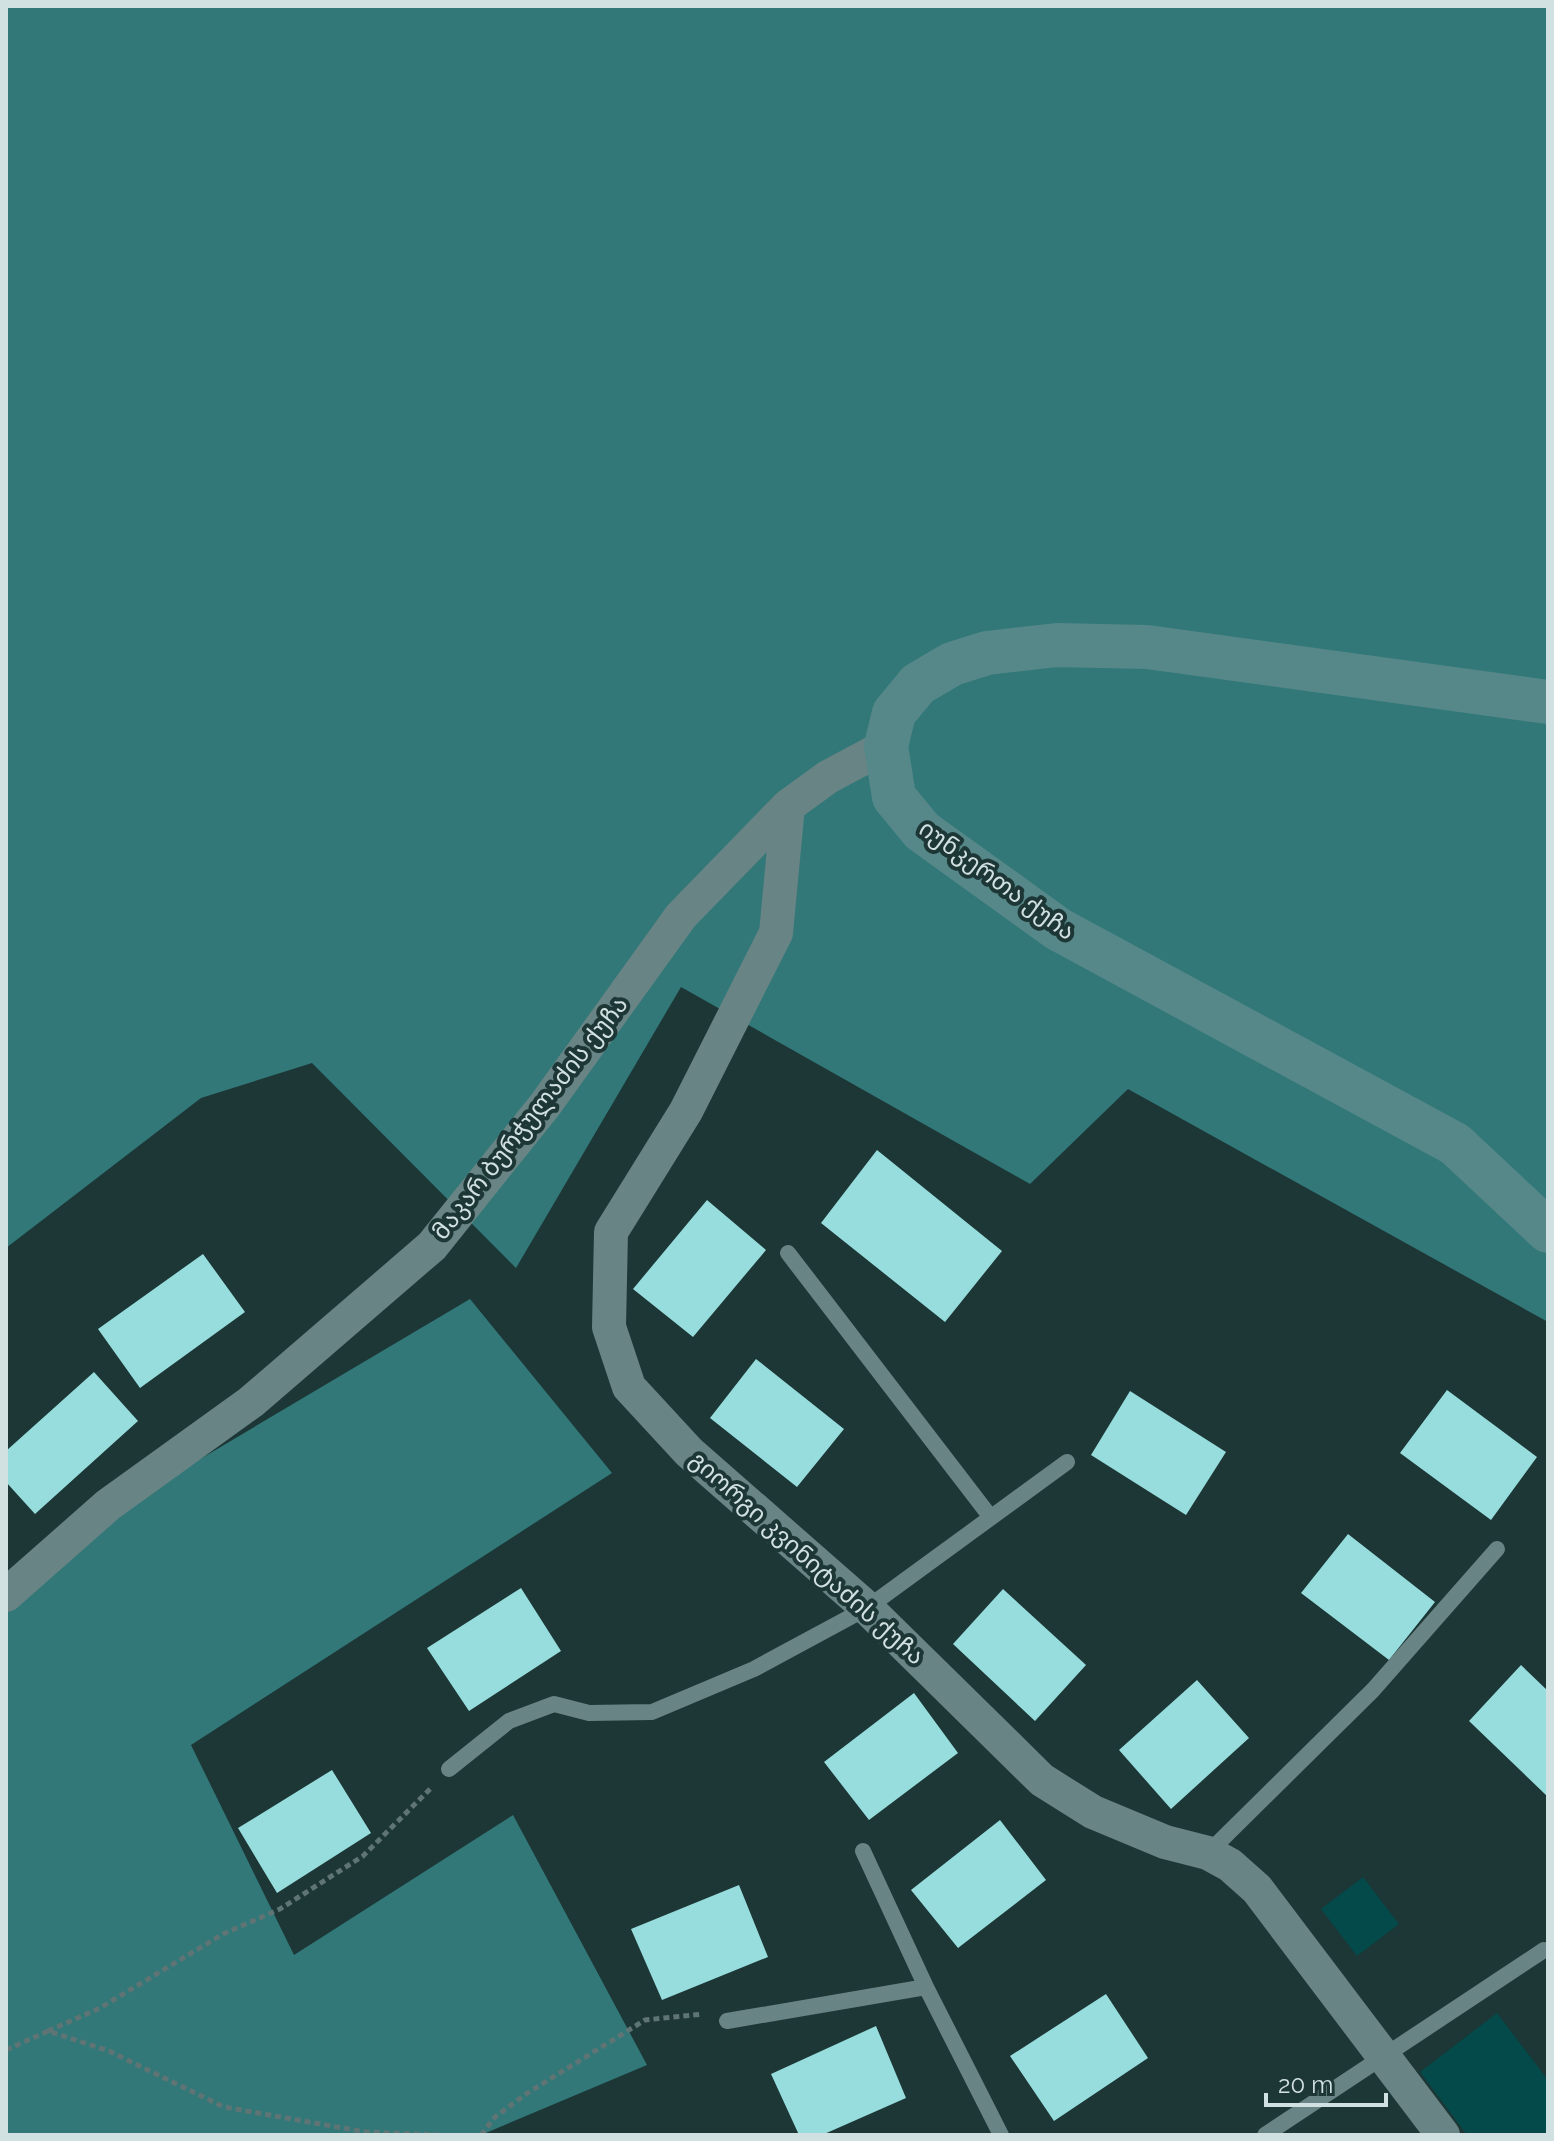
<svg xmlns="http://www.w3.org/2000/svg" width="1554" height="2141" viewBox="0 0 1554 2141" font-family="Raleway,'Noto Sans Georgian',sans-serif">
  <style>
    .green { fill: #044a4b }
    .forest { fill: #327879 }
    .building { fill: #97dddd }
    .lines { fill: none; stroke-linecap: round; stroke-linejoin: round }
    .path { stroke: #5f7474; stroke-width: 5; stroke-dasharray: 6 4; stroke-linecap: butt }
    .service { stroke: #698484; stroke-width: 16 }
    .minor { stroke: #698484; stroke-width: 34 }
    .secondary { stroke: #578889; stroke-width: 44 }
    .labels { text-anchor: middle; stroke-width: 8; stroke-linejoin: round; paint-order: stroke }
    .street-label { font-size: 24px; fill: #d1e0e0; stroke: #1d3636 }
  </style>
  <rect width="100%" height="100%" fill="#1d3636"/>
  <path class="green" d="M1363 1877 1399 1924 1357 1956 1321 1909Z
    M1497 2013 1548 2080V2135H1467L1420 2072Z"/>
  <path class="forest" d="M6 6H1548V1322L1128 1089 1030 1184 681 987 516 1268 312 1063 201 1098 6 1248Z
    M470 1299 612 1473 191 1745 294 1955 513 1815 647 2065 481 2135H6V1614L121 1506Z"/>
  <path class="building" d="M877 1150 1002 1251 945 1322 821 1223Z
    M707 1200 766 1250 693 1337 633 1289Z
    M203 1254 245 1312 140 1388 98 1329Z
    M756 1359 844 1429 797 1487 710 1418Z
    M94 1372 138 1421 35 1514 6 1482V1451Z
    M1447 1390 1537 1457 1491 1520 1400 1453Z
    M1130 1391 1226 1452 1186 1515 1091 1455Z
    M1348 1534 1435 1602 1389 1660 1301 1593Z
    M521 1588 561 1651 469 1711 427 1648Z
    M1003 1589 1086 1665 1035 1721 953 1644Z
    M1521 1665 1548 1691V1797L1469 1721Z
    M1197 1680 1249 1738 1171 1809 1119 1750Z
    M914 1693 958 1753 869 1820 824 1762Z
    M332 1770 371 1833 277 1893 238 1828Z
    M1000 1820 1046 1880 958 1948 911 1890Z
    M739 1885 768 1957 662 2000 631 1929Z
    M1106 1994 1148 2058 1054 2121 1010 2056Z
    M876 2026 906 2098 822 2135H799L771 2074Z"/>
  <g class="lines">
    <path class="path" d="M48 2031 100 2008 223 1934 280 1909 363 1856 432 1787
      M6 2050 48 2031 109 2051 224 2107 366 2132 441 2135
      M481 2135 495 2117 526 2094 645 2020 703 2014"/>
    <path class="service" d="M788 1253 989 1515
      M449 1769 509 1721 554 1704 589 1713 652 1712 754 1669 867 1608 1067 1462
      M863 1851 926 1987
      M1208 1853 1373 1690 1497 1549
      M727 2021 926 1987 1001 2135
      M1265 2135 1544 1950"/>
    <path class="minor" d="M788 806 776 933 686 1111 611 1232 609 1327 629 1387 689 1452 867 1608 1042 1780 1093 1812 1165 1842 1208 1853 1230 1865 1257 1889 1443 2135
      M6 1595 108 1505 251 1402 432 1246 545 1105 681 916 788 806 828 777 886 746"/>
    <path class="secondary" d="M1548 702 1147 647 1057 645 987 653 952 664 918 684 894 713 886 746 894 797 922 831 1058 929 1455 1144 1548 1231"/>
  </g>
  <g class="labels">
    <g class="street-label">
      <text transform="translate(997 880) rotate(36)" y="8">იუნკერთა ქუჩა</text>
      <text transform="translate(530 1118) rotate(-52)" y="8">მაკარ ბურჭულაძის ქუჩა</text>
      <text transform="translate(807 1558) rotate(42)" y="8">გიორგი კვინიტაძის ქუჩა</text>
    </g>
  </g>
  <rect width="1554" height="2141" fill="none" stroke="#d1e0e0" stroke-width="16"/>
  <path d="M1266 2093v12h120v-12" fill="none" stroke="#d1e0e0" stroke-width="4"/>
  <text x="1278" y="2093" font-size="24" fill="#d1e0e0" stroke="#1d3636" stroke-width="6" paint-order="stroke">20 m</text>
</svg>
